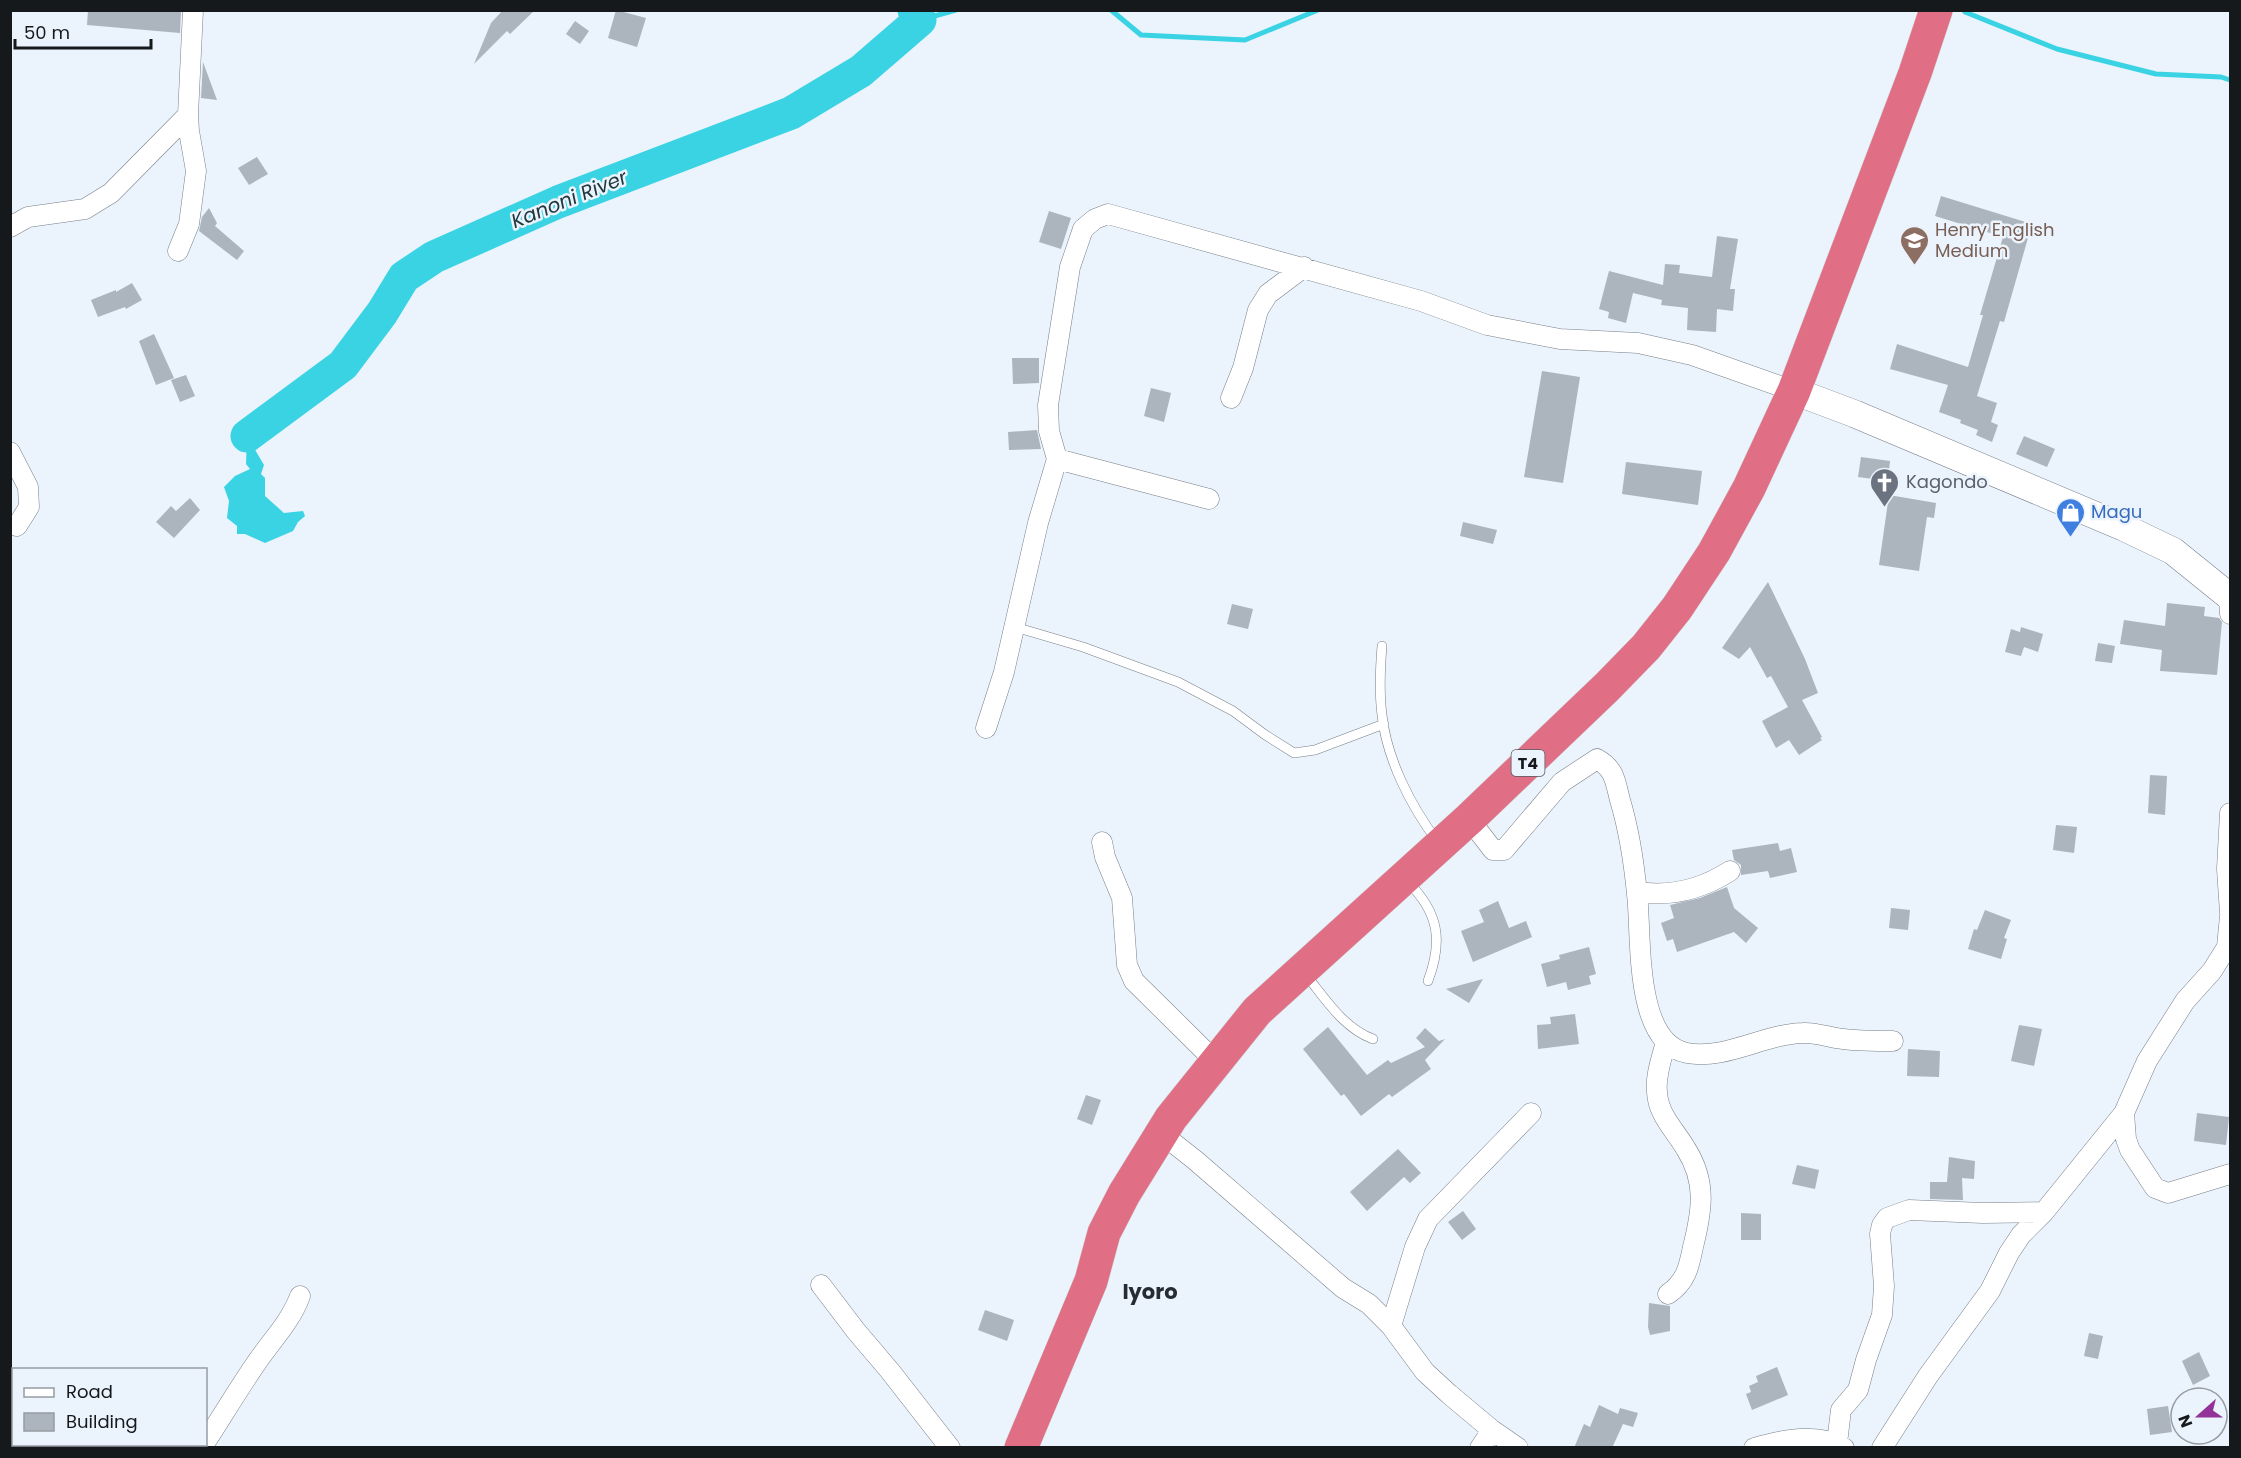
<svg xmlns="http://www.w3.org/2000/svg" width="2241" height="1458" viewBox="0 0 2241 1458" font-family="Poppins,sans-serif">
  <style>
    .water { fill: #39d3e4 }
    .lines { fill: none; stroke-linecap: round; stroke-linejoin: round }
    .stream { stroke: #39d3e4; stroke-width: 5 }
    .river { stroke: #39d3e4; stroke-width: 33 }
    .building { fill: #acb4bd }
    .lane-casing { stroke: #787f88; stroke-width: 10 }
    .street-casing { stroke: #787f88; stroke-width: 21 }
    .secondary-casing { stroke: #787f88; stroke-width: 28 }
    .highway-casing { stroke: #d0d1d2; stroke-width: 34 }
    .lane { stroke: #fff; stroke-width: 9 }
    .street { stroke: #fff; stroke-width: 20 }
    .secondary { stroke: #fff; stroke-width: 27 }
    .highway { stroke: #e06f85; stroke-width: 33 }
    .labels { text-anchor: middle; stroke-width: 5; stroke-linejoin: round; paint-order: stroke }
    .shield { fill: #ebf3fc; stroke: #565a5f; stroke-width: 1.5 }
    .shield-label { font-size: 16px; font-weight: bold; fill: #16191c }
    .education-label { font-size: 18px; fill: #785e54; stroke: #ebf3fc; text-anchor: start }
    .worship-label { font-size: 18px; fill: #5b616d; stroke: #ebf3fc; text-anchor: start }
    .shop-label { font-size: 18px; fill: #366cbe; stroke: #ebf3fc; text-anchor: start }
    .water-label { font-size: 20px; font-style: italic; fill: #21393d; stroke: #ebf3fc }
    .quarter-label { font-size: 21px; font-weight: bold; fill: #262c33; stroke: #ebf3fc }
  </style>
  <rect width="100%" height="100%" fill="#ebf3fc"/>
  <path class="water" d="M247 436 264 465 261 474 265 478V496L284 513 303 511 305 516 298 522 293 531 265 543 245 534H237V526L227 518 229 501 224 487 235 476 250 469 246 464Z"/>
  <g class="lines">
    <path class="stream" d="M1111 10 1141 35 1245 40 1318 10
      M1965 12 2057 49 2156 74 2221 77 2230 80
      M920 20 956 10"/>
    <path class="river" d="M247 436 343 365 382 313 404 277 434 257 558 202 791 113 861 71 920 20 914 10"/>
  </g>
  <path class="building" d="M88 10H181L180 33 87 25Z
    M503 10H535L510 34 507 31 474 64 491 23Z
    M616 10 646 18 637 47 608 38Z
    M575 21 589 31 580 44 566 34Z
    M203 62 217 100 201 98Z
    M257 157 268 174 249 185 238 168Z
    M1941 196 2032 224 2004 322 2000 321 1977 396 1997 403 1991 422 1998 425 1992 442 1976 435 1978 430 1960 423 1961 420 1939 412 1948 385 1890 369 1897 344 1968 367 1983 315H1980L2003 237 1935 216Z
    M209 208 217 223 215 226 244 251 237 260 199 231 202 217Z
    M1049 211 1071 218 1061 249 1039 242Z
    M1717 236 1738 239 1730 289H1735L1733 311 1717 309 1716 332 1687 330 1688 308 1661 305 1662 300 1633 293 1626 323 1608 318 1609 312 1599 309 1609 271 1663 285 1665 264 1680 265 1679 273 1712 277Z
    M132 283 142 300 126 309 125 307 98 317 91 300 116 290V292Z
    M154 334 174 378 156 385 139 341Z
    M1012 358H1039V383L1013 384Z
    M1542 371 1580 377 1563 483 1524 477Z
    M186 375 195 396 180 402 171 380Z
    M1151 388 1171 393 1164 422 1144 416Z
    M1037 430 1041 449 1009 450 1008 432Z
    M2024 436 2055 449 2047 467 2016 454Z
    M1861 457 1890 461 1888 481 1858 477Z
    M1626 462 1702 471 1698 505 1622 494Z
    M1889 495 1936 503 1934 518 1927 517 1919 571 1879 565Z
    M190 498 200 510 174 538 156 522 171 506 176 511Z
    M1463 522 1497 530 1493 544 1460 536Z
    M1768 582 1805 659 1818 693 1802 700 1822 737 1820 738 1822 740 1799 755 1789 740 1776 748 1762 721 1788 707 1771 676 1767 678 1750 647 1739 659 1722 648Z
    M2167 603 2205 607 2204 616 2219 618 2222 622 2217 675 2160 671 2162 650 2120 644 2124 620 2165 626Z
    M1232 604 1253 609 1248 629 1227 624Z
    M2021 627 2043 634 2038 652 2024 647 2021 656 2005 652 2011 629 2020 632Z
    M2098 643 2115 646 2112 663 2095 661Z
    M2150 775 2167 776 2165 815 2148 813Z
    M2056 825 2077 827 2074 853 2053 850Z
    M1778 843 1780 851 1791 848 1797 872 1770 878 1768 871 1741 875V865L1734 860 1732 850Z
    M1727 887 1734 908 1758 928 1746 943 1734 932 1677 952 1673 939 1667 941 1661 923 1674 918 1670 905 1700 898Z
    M1498 901 1509 928 1526 921 1532 937 1473 962 1461 931 1484 922 1479 910Z
    M1891 908 1910 910 1908 930 1889 928Z
    M1985 910 2011 920 2004 938 2007 939 2001 959 1968 949 1974 929 1977 930Z
    M1589 947 1596 974 1589 976 1591 984 1568 990 1566 982 1547 987 1541 964 1560 959 1559 955Z
    M1483 979 1469 1003 1446 989Z
    M1575 1014 1579 1044 1538 1049 1537 1025 1551 1024 1550 1017Z
    M2019 1025 2042 1029 2034 1066 2011 1061Z
    M1328 1027 1367 1075 1388 1060 1391 1063 1425 1047 1416 1038 1425 1028 1439 1041 1445 1039 1425 1060 1431 1069 1392 1097 1389 1094 1361 1116 1344 1094 1341 1096 1303 1049Z
    M1908 1049 1940 1051 1939 1077 1907 1076Z
    M1086 1095 1101 1100 1092 1125 1077 1119Z
    M2197 1113 2229 1117 2226 1145 2194 1141Z
    M1398 1149 1421 1173 1410 1183 1404 1177 1367 1211 1350 1192Z
    M1949 1157 1975 1161 1974 1179 1962 1178 1963 1200 1930 1199V1182H1947Z
    M1797 1165 1819 1170 1815 1189 1792 1184Z
    M1463 1211 1476 1229 1462 1240 1448 1222Z
    M1741 1213 1761 1214V1240H1741Z
    M1649 1303 1670 1306V1331L1650 1335 1648 1327Z
    M985 1310 1014 1320 1007 1341 978 1330Z
    M2089 1333 2103 1336 2098 1359 2084 1356Z
    M2199 1352 2210 1376 2193 1385 2182 1361Z
    M1777 1367 1788 1395 1752 1410 1746 1394 1751 1392 1749 1386 1758 1382 1756 1376Z
    M1599 1405 1618 1414 1620 1408 1638 1413 1633 1427 1623 1424 1612 1448H1574L1584 1424 1590 1427Z
    M2168 1406 2172 1432 2150 1435 2147 1409Z"/>
  <g class="lines">
    <defs>
      <path id="lane" d="M1015 627 1083 647 1178 682 1233 711 1264 734 1294 753 1315 750 1384 724
        M1382 646C1380 670 1379 692 1382 715 1387 760 1411 806 1437 841
        M1408 882C1439 913 1443 941 1428 981
        M1306 975C1325 998 1343 1028 1373 1039"/>
      <path id="street" d="M10 227 28 217 85 209 111 193 188 115
        M178 251 189 224 196 171 189 131 188 115 193 10
        M1231 398 1243 368 1258 310 1268 294 1304 267
        M10 452 28 487 29 507 17 526
        M1057 459 1209 499
        M2229 596 2230 614
        M986 728 1004 672 1038 523 1057 459 1049 431 1048 405 1070 267 1083 229 1095 219 1108 214 1421 301 1487 325 1560 339 1638 343 1692 355 1794 391
        M2230 813 2227 869 2230 913
        M1469 819 1493 850H1504L1562 782 1597 759C1615 769 1615 781 1620 800 1629 830 1634 863 1637 894 1642 934 1633 1043 1687 1053 1726 1060 1764 1034 1803 1033 1816 1032 1830 1038 1843 1039 1860 1041 1877 1041 1893 1041
        M1102 842 1105 857 1122 898 1127 965 1134 981 1216 1062
        M1637 892C1670 897 1702 889 1730 871
        M1666 1042C1662 1057 1655 1076 1657 1092 1658 1115 1675 1130 1686 1149 1707 1182 1702 1211 1693 1247 1689 1267 1686 1282 1668 1294
        M2124 1113 2126 1139 2130 1150 2155 1188 2168 1193 2230 1174
        M1162 1134 1195 1160 1343 1288 1369 1304 1391 1326 1425 1372 1449 1394 1492 1430 1518 1448
        M821 1285 856 1331 890 1371 950 1448
        M1391 1326 1415 1247 1428 1219 1531 1113
        M206 1441C223 1415 239 1388 257 1362 272 1340 291 1321 300 1296
        M1837 1443 1841 1410 1858 1390 1866 1360 1882 1315 1884 1286 1880 1234 1882 1225 1887 1218 1909 1210 1983 1213 2044 1212
        M1480 1448 1492 1430
        M1754 1448C1782 1440 1818 1432 1844 1448
        M1882 1448 1928 1376 1990 1291 2009 1253 2021 1235 2044 1212 2124 1113 2147 1061 2185 1001 2212 971 2227 947 2230 916"/>
      <path id="secondary" d="M1794 391 1855 414 2123 527 2173 551 2230 597"/>
      <path id="highway" d="M1021 1448 1091 1281 1104 1233 1124 1194 1171 1118 1257 1011 1469 819 1607 687 1646 647 1677 608 1714 552 1749 488 1794 391 1915 73 1936 10"/>
    </defs>
    <use href="#lane" class="lane-casing"/>
    <use href="#street" class="street-casing"/>
    <use href="#secondary" class="secondary-casing"/>
    <use href="#highway" class="highway-casing"/>
    <use href="#lane" class="lane"/>
    <use href="#street" class="street"/>
    <use href="#secondary" class="secondary"/>
    <use href="#highway" class="highway"/>
  </g>
  <defs>
    <symbol id="school-pin" viewBox="-11 -11 22 30"><path d="M0 17L-7.5 6A9.5 9.5 0 1 1 7.5 6Z" fill="#8d6e63" stroke="#ebf3fc"/><path d="M0-5L7-2L0 1L-7-2ZM-4 1L0 2.5L4 1V4Q0 6-4 4Z" fill="#fff"/></symbol>
    <symbol id="church-pin" viewBox="-11 -11 22 30"><path d="M0 17L-7.5 6A9.5 9.5 0 1 1 7.5 6Z" fill="#6b7280" stroke="#ebf3fc"/><path d="M-1.2-6h2.4v3.5h3.3v2.4h-3.3V6h-2.4V-.1h-3.3v-2.4h3.3Z" fill="#fff"/></symbol>
    <symbol id="shop-pin" viewBox="-11 -11 22 30"><path d="M0 17L-7.5 6A9.5 9.5 0 1 1 7.5 6Z" fill="#3f7fe0" stroke="#ebf3fc"/><path d="M-5-2.5h2.3a2.7 3.5 0 0 1 5.4 0H5L5.5 6h-11ZM-1.5-2.5h3a1.5 2.3 0 0 0-3 0Z" fill="#fff"/></symbol>
  </defs>
  <g fill-rule="evenodd">
    <use href="#school-pin" x="1898" y="224" width="33" height="45"/>
    <use href="#church-pin" x="1868" y="466" width="33" height="45"/>
    <use href="#shop-pin" x="2054" y="496" width="33" height="45"/>
  </g>
  <g class="labels">
    <rect class="shield" x="1511.5" y="750" width="33" height="26" rx="4.5"/>
    <g class="shield-label">
      <text x="1528" y="769">T4</text>
    </g>
    <g class="education-label">
      <text x="1935" y="236">Henry English<tspan x="1935" dy="21">Medium</tspan></text>
    </g>
    <g class="worship-label">
      <text x="1906" y="488">Kagondo</text>
    </g>
    <g class="shop-label">
      <text x="2091" y="518">Magu</text>
    </g>
    <g class="water-label">
      <text transform="translate(569 199) rotate(-22)" y="7">Kanoni River</text>
    </g>
    <g class="quarter-label">
      <text x="1150" y="1299">Iyoro</text>
    </g>
  </g>
  <rect width="2241" height="1458" fill="none" stroke="#16191c" stroke-width="24"/>
  <rect x="12" y="1368" width="195" height="78" fill="#ebf3fc" stroke="#969ca2" stroke-width="1.5"/>
  <rect x="24" y="1388" width="30" height="9" fill="#ffffff" stroke="#969ca2" stroke-width="1.5"/>
  <text x="66" y="1398" font-size="18" fill="#16191c">Road</text>
  <rect x="24" y="1413" width="30" height="18" fill="#acb4bd" stroke="#969ca2" stroke-width="1.5"/>
  <text x="66" y="1428" font-size="18" fill="#16191c">Building</text>
  <g transform="translate(2199 1416) rotate(249)"><circle r="28" fill="#ebf3fc" stroke="#969ca2" stroke-width="1.5"/>
  <path d="M0-4.5L10 22L0 15L-10 22Z" fill="#93339a"/>
  <text y="-9" font-size="16" font-weight="bold" text-anchor="middle" fill="#16191c">N</text>
  </g>
  <path d="M15 39v9h136v-9" fill="none" stroke="#16191c" stroke-width="3"/>
  <text x="24" y="39" font-size="18" fill="#16191c" stroke="#ebf3fc" stroke-width="4.5" paint-order="stroke">50 m</text>
</svg>
